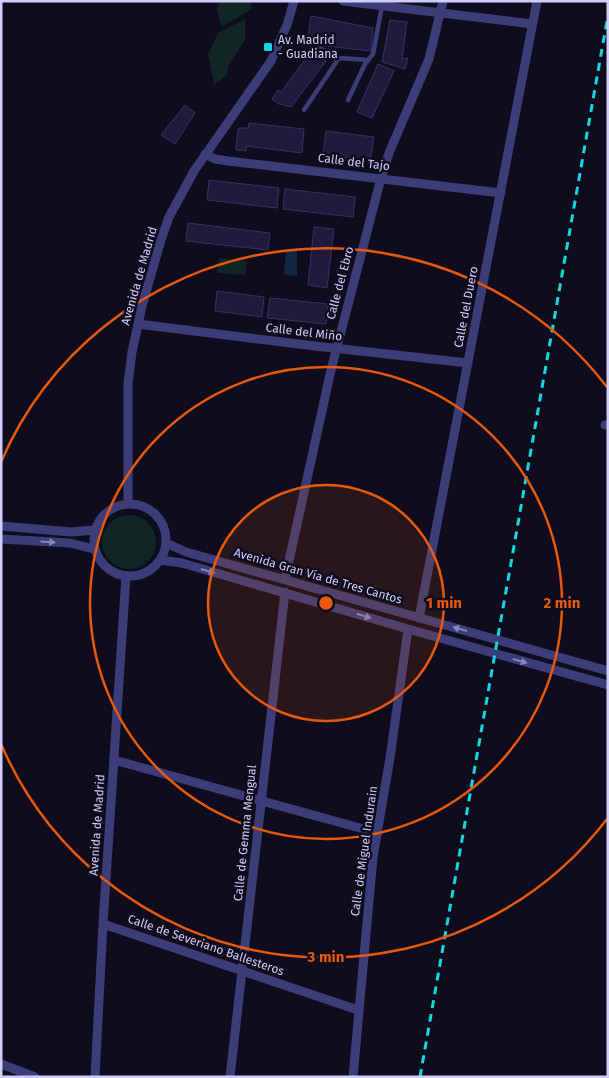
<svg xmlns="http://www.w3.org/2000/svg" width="609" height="1078" viewBox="0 0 609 1078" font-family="'Fira Sans',sans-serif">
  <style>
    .green { fill: #112624 }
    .water { fill: #112742 }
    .building { fill: #201b3c; stroke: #372f66 }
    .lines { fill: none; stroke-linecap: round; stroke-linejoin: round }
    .service { stroke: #3c3d78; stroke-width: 4.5 }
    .minor { stroke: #3c3d78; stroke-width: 9 }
    .rail { stroke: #13d8e1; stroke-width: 3; stroke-dasharray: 8 6; stroke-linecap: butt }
    .oneway { fill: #8685ba }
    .ring { fill: none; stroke: #e8590c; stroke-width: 2.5 }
    .poi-dot { fill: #13d8e1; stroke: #0f0d1d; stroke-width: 2 }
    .labels { text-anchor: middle; stroke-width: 5; stroke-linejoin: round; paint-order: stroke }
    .poi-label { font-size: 12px; fill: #d0cdfb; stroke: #0f0d1d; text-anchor: start }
    .street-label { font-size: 12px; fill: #d0cdfb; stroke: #0f0d1d }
    .centre { fill: #e8590c; stroke: #0f0d1d; stroke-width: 2.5 }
    .ring-label { font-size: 15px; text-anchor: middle; font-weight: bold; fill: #e8590c; stroke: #0f0d1d; stroke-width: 5; stroke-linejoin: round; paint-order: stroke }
  </style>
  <rect width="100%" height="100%" fill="#0f0d1d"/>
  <path class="green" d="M219 1H251L252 9 221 27 217 9Z
    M245 19V40L228 66 227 75 214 85 208 54 218 33Z
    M219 258 247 261 245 275 217 273Z
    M102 542a27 27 0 1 1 54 0a27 27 0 1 1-54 0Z"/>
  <path class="water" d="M297 248V276L284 275 286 249Z"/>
  <path class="building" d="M311 16 373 28 371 51 307 44Z
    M390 20 407 22 402 59 408 58 405 69 382 62Z
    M312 50 326 61 291 107 279 104 272 99 278 90 281 92Z
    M378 64 394 71 372 118 357 112Z
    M185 105 195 113 175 144 161 135Z
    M249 123 304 129 302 153 246 146V151L236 150 238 129 239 128H248Z
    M326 131 374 137 370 161 323 155Z
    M209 180 279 188 277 208 207 200Z
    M285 189 355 197 353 217 283 209Z
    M188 223 270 233 268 250 186 241Z
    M314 227 334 229 327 288 308 285Z
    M217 291 264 297 262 317 215 311Z
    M270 298 328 304 326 324 267 318Z"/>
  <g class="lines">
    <path class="service" d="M318 47 339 58 368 60
      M348 100 365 64 373 54 382 6
      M304 110 339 58"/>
    <path class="minor" d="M343 1 532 24
      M205 154 215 159 228 161 501 193
      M138 324 315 346 468 363
      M605 425H608
      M128 503V383L132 352 142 306 161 240 169 217 194 171 271 61 287 25 294 1
      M94 540a36 36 0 1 1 72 0a36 36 0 1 1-72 0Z
      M1 526 71 532 94 530
      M1 539 70 543 94 549
      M166 543 186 552 608 671
      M160 560 182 563 408 629 608 685
      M285 579 331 370 380 182 389 153 429 59 443 1
      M419 618 537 1
      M114 760 378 833
      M103 924 358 1010
      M1 1064 35 1077
      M95 1077 103 924 126 576
      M230 1077 285 592
      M353 1077 373 857 390 758 408 629"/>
    <path class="rail" d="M420 1077 608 15"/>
  </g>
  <defs><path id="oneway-solid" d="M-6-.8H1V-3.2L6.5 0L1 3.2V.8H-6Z" transform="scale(1.25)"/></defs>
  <g class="oneway">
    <use href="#oneway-solid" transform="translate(48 542) rotate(4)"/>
    <use href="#oneway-solid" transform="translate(208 571) rotate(16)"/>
    <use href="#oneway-solid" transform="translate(364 616) rotate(17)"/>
    <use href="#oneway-solid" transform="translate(460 629) rotate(-164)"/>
    <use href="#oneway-solid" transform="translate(520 661) rotate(16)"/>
  </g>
  <circle cx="326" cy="603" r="118" fill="#e8590c" fill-opacity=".12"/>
  <g class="ring">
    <circle cx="326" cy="603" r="118"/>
    <circle cx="326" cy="603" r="236"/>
    <path d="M607 819A354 354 0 0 1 1 744M1 462A354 354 0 0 1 607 387"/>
  </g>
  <rect class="poi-dot" x="263" y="42" width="10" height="10" rx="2.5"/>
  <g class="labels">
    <g class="poi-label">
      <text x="278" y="44">Av. Madrid<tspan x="278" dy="14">- Guadiana</tspan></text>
    </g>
    <g class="street-label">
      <text transform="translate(354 162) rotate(7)" y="4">Calle del Tajo</text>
      <text transform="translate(139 276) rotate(-74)" y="4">Avenida de Madrid</text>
      <text transform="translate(340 283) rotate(-75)" y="4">Calle del Ebro</text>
      <text transform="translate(466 307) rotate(-79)" y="4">Calle del Duero</text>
      <text transform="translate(304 332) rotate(7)" y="4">Calle del Miño</text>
      <text transform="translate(318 576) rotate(16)" y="4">Avenida Gran Vía de Tres Cantos</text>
      <text transform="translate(97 825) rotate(-86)" y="4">Avenida de Madrid</text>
      <text transform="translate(245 833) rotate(-84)" y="4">Calle de Gemma Mengual</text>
      <text transform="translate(364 851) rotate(-82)" y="4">Calle de Miguel Indurain</text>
      <text transform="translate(206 945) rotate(19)" y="4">Calle de Severiano Ballesteros</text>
    </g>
  </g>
  <circle cx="326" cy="603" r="8" class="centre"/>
  <g class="ring-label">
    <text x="444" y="608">1 min</text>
    <text x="562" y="608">2 min</text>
    <text x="326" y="962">3 min</text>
  </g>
  <rect width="609" height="1078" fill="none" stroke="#d0cdfb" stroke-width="5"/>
</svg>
